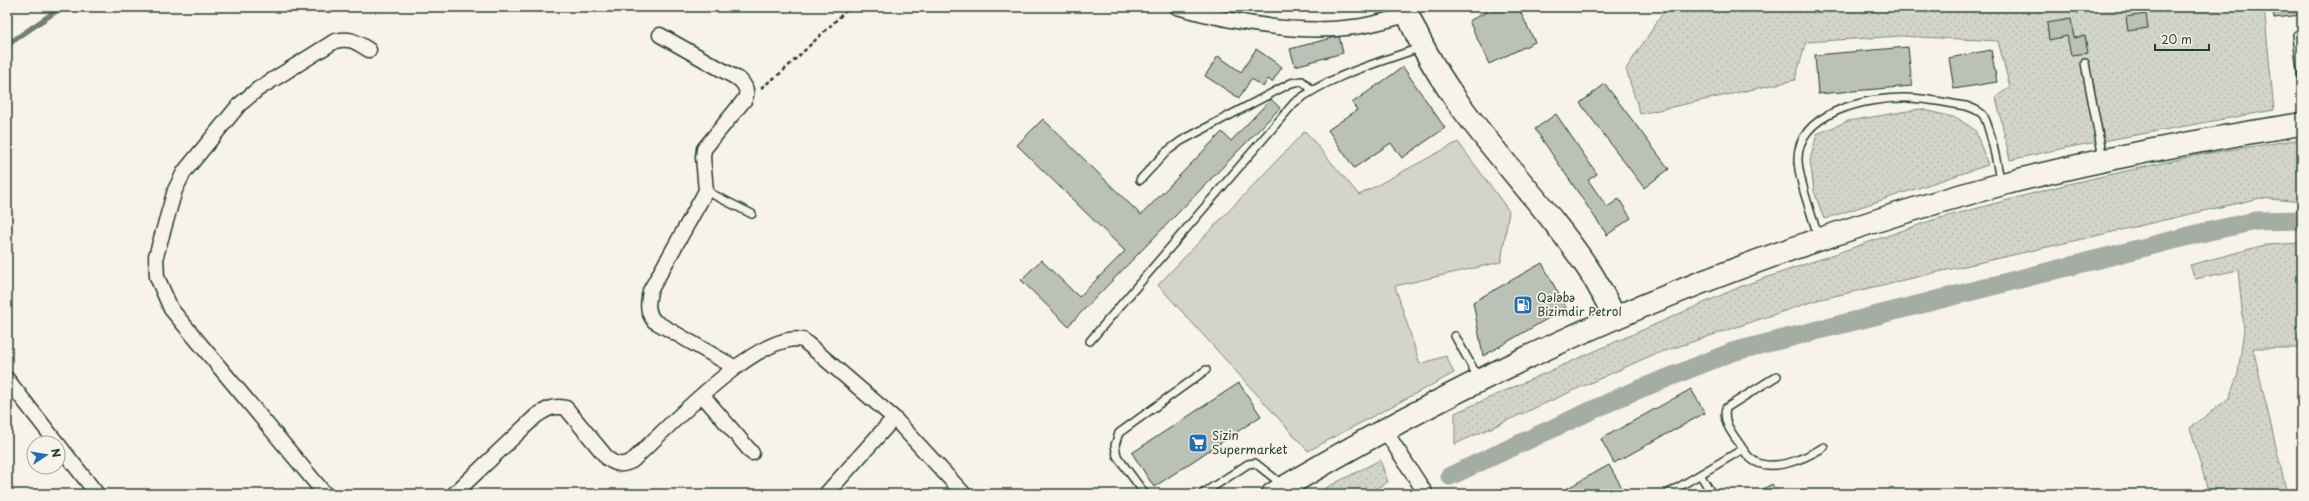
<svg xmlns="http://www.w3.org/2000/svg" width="2309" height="501" viewBox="0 0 2309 501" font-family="'Playpen Sans',sans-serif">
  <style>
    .grass { fill: url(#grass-dots); stroke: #79897f }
    .park { fill: #d3d5ca; stroke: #79897f }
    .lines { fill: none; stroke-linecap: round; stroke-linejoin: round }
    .stream { stroke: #6f8077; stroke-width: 5.5 }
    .canal { stroke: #a4ada3; stroke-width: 19 }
    .building { fill: #bbc1b6; stroke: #1f3d34 }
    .service-casing { stroke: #1f3d34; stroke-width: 10 }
    .minor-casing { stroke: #1f3d34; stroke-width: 17 }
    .primary-casing { stroke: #1f3d34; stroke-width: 25 }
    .path { stroke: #1f3d34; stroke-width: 2.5; stroke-dasharray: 4 3; stroke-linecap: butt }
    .service { stroke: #f7f3e8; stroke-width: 7 }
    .minor { stroke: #f7f3e8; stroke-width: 14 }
    .primary { stroke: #f7f3e8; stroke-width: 22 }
    .labels { text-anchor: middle; stroke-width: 3.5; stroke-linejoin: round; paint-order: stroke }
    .poi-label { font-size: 12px; fill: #1f3d34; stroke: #f7f3e8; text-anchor: start }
  </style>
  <defs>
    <pattern id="grass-dots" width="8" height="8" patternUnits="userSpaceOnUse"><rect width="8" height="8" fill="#d3d5ca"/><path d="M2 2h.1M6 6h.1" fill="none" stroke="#b5b8ae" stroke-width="1.8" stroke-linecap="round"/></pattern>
  </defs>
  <rect width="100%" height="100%" fill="#f7f3e8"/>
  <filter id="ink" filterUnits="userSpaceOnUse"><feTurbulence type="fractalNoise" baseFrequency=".025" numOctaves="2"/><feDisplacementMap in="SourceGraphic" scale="8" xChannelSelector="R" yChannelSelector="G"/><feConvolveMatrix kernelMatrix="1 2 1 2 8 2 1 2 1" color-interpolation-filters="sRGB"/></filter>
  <g filter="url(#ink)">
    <path class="grass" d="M1667 7H2264L2274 110 2064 148 2010 160 1996 97 2010 87 1998 41 1901 36 1806 42 1795 80 1640 114 1626 69Z
      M1920 109 1957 118 1975 130 1988 165 1824 219 1814 191 1810 160 1817 134 1848 121Z
      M2302 139V202L2260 198 1817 300 1650 356 1455 444V413L1742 286 1933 220 2068 184 2203 154Z
      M2302 243V348H2253L2287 494H2209L2190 428 2229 398 2238 374 2244 329 2238 270 2195 279 2190 265 2265 245Z
      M1380 460 1388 482 1365 494H1314Z"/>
    <path class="park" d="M1305 131 1359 195 1458 142 1509 211 1501 262 1395 286 1420 364 1446 356 1454 373 1308 451 1158 285Z"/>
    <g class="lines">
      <path class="stream" d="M7 45 62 7"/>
      <path class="canal" d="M1450 476 1625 395 1732 352 2205 232 2256 221 2302 220"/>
    </g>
    <path class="building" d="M1496 7H1518L1535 42 1489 64 1469 21Z
      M2273 7H2302V15L2274 18Z
      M2146 14 2148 28 2128 31 2126 17Z
      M2071 19 2074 38 2085 36 2088 53 2071 55 2067 36 2049 40 2047 23Z
      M1339 36 1343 53 1295 66 1290 49Z
      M1908 47 1912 86 1818 94 1815 55Z
      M1256 49 1282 67 1272 82 1268 79 1263 87 1251 79 1239 98 1205 76 1218 56 1241 72Z
      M1991 50 1997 82 1954 89 1949 58Z
      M1403 67 1445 128 1402 158 1391 143 1354 168 1328 130 1357 110 1352 103Z
      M1605 84 1669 169 1644 188 1580 103Z
      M1271 99 1280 108 1068 326 1021 280 1041 260 1079 297 1125 251 1017 145 1043 119 1141 215 1222 132 1231 141Z
      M1556 114 1597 174 1588 180 1607 207 1619 199 1631 218 1607 235 1535 129Z
      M1542 263 1566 308 1483 356 1473 302Z
      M1239 383 1261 416 1154 487 1132 453Z
      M1691 389 1705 413 1614 463 1601 439Z
      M1609 465 1624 491 1619 494H1557Z
      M1772 484 1778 494H1754Z"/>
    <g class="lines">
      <defs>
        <path id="service" d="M2297 35 2302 78
          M2085 63 2103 158
          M1140 180 1166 152 1181 141 1291 83 1302 81 1312 90
          M706 191 752 214
          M1818 237C1812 214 1799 183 1798 160 1797 112 1868 97 1906 98 1926 98 1946 103 1966 106 1972 108 1979 110 1983 115 1991 127 1997 167 2001 183
          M1455 336 1479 379
          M1090 341 1294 103C1331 75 1378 63 1422 47
          M1777 376 1726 408C1723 420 1729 429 1736 439 1740 444 1744 452 1749 457 1768 476 1806 458 1824 447
          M1701 476 1712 494
          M1145 494 1117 456 1115 445 1119 433 1206 370
          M1202 494 1248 464 1255 463 1283 485
          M1667 494 1743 449"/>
        <path id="minor" d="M1177 7C1231 22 1298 35 1354 27 1372 25 1390 19 1408 15
          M660 35 740 80C746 86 748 91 745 99L704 149 703 157 706 191 650 291C648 302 646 311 654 321L734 367
          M7 379 57 443
          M703 396 752 453
          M1384 429 1426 494
          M58 444 97 494
          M325 494 171 309 157 277 156 256 175 190 184 172 239 105 258 89 335 41C350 37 356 42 369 50
          M454 494 536 416C547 409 553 405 566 408L608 459C617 465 622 466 632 461 665 431 759 329 803 340L894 418 964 494
          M826 494 894 418"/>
        <path id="primary" d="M1405 7C1443 108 1530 181 1589 270 1599 285 1607 302 1615 318
          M1273 494C1499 357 1744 253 1999 185 2099 159 2200 140 2302 124"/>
      </defs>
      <use href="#service" class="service-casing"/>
      <use href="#minor" class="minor-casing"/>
      <use href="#primary" class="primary-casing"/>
      <path class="path" d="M761 88 782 72 850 7"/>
      <use href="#service" class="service"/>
      <use href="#minor" class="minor"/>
      <use href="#primary" class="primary"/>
    </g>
  </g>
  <defs>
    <symbol id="fuel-square" viewBox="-11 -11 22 22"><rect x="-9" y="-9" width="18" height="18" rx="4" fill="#1f6fb2" stroke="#f7f3e8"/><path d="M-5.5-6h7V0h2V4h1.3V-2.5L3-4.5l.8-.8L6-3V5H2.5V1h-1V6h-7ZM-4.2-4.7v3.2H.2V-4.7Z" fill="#fff"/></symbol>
    <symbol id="supermarket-square" viewBox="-11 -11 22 22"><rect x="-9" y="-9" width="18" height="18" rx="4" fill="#1f6fb2" stroke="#f7f3e8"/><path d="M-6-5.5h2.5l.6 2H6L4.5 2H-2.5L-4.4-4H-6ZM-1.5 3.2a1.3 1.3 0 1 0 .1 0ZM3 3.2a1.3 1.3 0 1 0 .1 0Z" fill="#fff"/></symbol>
  </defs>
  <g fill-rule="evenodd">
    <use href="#fuel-square" x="1512" y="294" width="22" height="22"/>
    <use href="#supermarket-square" x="1187" y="432" width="22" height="22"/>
  </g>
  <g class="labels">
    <g class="poi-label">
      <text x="1537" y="302">Qələbə<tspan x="1537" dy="14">Bizimdir Petrol</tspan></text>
      <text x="1212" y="440">Sizin<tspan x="1212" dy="14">Supermarket</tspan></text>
    </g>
  </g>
  <rect width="2309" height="501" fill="none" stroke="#f7f3e8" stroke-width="24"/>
  <rect x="12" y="12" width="2285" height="477" fill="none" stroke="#1f3d34" stroke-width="1.5" filter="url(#ink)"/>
  <g transform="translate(46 455) rotate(78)"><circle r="19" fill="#f7f3e8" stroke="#a1aaa0"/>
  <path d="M0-3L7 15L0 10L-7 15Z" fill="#1f6fb2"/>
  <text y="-6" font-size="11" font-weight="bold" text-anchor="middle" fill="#1f3d34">N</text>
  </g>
  <path d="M2155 44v6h54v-6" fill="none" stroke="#1f3d34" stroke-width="2"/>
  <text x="2161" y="44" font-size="12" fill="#1f3d34" stroke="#f7f3e8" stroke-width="3" paint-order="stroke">20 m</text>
</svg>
